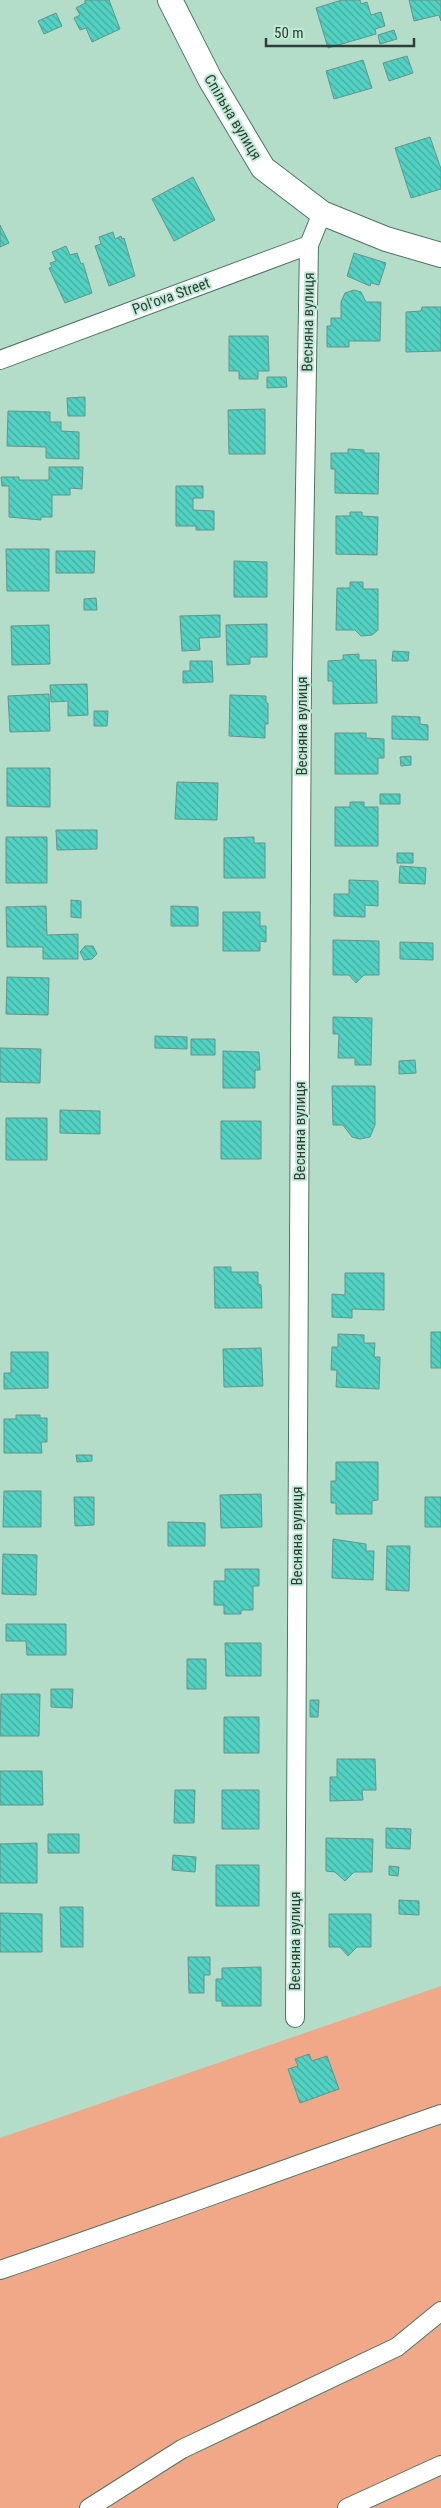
<svg xmlns="http://www.w3.org/2000/svg" width="441" height="2508" viewBox="0 0 441 2508" font-family="'Roboto Condensed',sans-serif">
  <style>
    .green { fill: #f1a889 }
    .building { fill: url(#building-back-hatch); stroke: #65948c }
    .lines { fill: none; stroke-linecap: round; stroke-linejoin: round }
    .street-casing { stroke: #4e7563; stroke-width: 20 }
    .secondary-casing { stroke: #4e7563; stroke-width: 26 }
    .street { stroke: #fff; stroke-width: 18 }
    .secondary { stroke: #fff; stroke-width: 24 }
    .labels { text-anchor: middle; stroke-width: 4; stroke-linejoin: round; paint-order: stroke }
    .street-label { font-size: 15px; fill: #2e3f37; stroke: #c1ebd6 }
  </style>
  <defs>
    <pattern id="building-back-hatch" width="6" height="6" patternUnits="userSpaceOnUse" patternTransform="scale(1.25)"><rect width="6" height="6" fill="#52d2c2"/><path d="M-1 5l2 2M0 0l6 6M5-1l2 2" fill="none" stroke="#44ac9e"/></pattern>
  </defs>
  <rect width="100%" height="100%" fill="#b4ddc9"/>
  <path class="green" d="M441 1986V2508H0V2138Z"/>
  <path class="building" d="M109 0 120 29 92 42 86 28 80 30 74 18 80 15 76 8 85 3V0Z
    M342 0H360L361 4 367 2 371 15 381 12 385 26 375 29 376 34 328 48 316 8Z
    M409 0H441V21L439 15 414 21Z
    M56 13 62 26 44 34 38 21Z
    M394 30 397 39 380 44 378 35Z
    M407 56 413 73 389 81 383 63Z
    M363 60 372 88 334 99 326 71Z
    M430 137 441 169V189L411 198 395 148Z
    M193 177 215 220 174 241 152 199Z
    M0 225 9 243 0 247Z
    M113 232 115 239 121 236 122 239 124 238 135 276 109 286 95 246 101 244 99 237Z
    M66 246 70 255 77 253 81 264 83 263 92 293 65 303 49 268 52 267 50 263 56 261 52 252Z
    M354 253 386 263 379 285 371 283 370 286 347 276Z
    M354 290 361 292 366 302H381L380 341H349V347H327V326H331V318H341V302L345 293Z
    M422 307H441V351L406 352V312L421 311Z
    M229 336H268L269 371H258V379H239V371H229Z
    M267 377H286L287 387 267 388Z
    M85 397V416H68L67 398Z
    M265 409V454H229L228 410Z
    M8 411 50 412V422H61V431L79 432V459L46 458V447L7 446Z
    M348 449 364 450V453H379L378 494 335 493V469H331V453H348Z
    M49 467H83L82 489 70 488V495H52V517H41V520L9 517V486H2L1 477H19V480H49Z
    M176 486H203V498H193V510L214 511V530H196V526H176Z
    M350 512H362V516L378 517 377 555 336 554V516H350Z
    M6 549H49V591H7Z
    M56 551H95L94 573H56Z
    M234 561 267 562V597H234Z
    M350 582H363V589H378V630L372 635 361 636 355 630H336L337 588H350Z
    M96 598 97 610H84V599Z
    M220 615V637L199 638 200 650 182 651 180 616Z
    M267 624V657H250V664L227 665 226 625Z
    M49 625 50 664 12 665 11 626Z
    M393 651 409 652 408 661H392Z
    M359 654V660H376L377 703 333 704V681H328V661L343 660V655Z
    M190 661H212L213 682 183 683V671H190Z
    M87 684 88 715 68 716V701L51 702 50 685Z
    M49 694 50 731 10 732 8 696Z
    M230 695 266 696V703H268V724H265V738L229 736Z
    M94 711H108L107 726H94Z
    M392 716 420 717V724L428 725V740L392 739Z
    M335 733H366V738L384 739V758H378V774H335Z
    M411 756V765L401 766 400 757Z
    M7 768H50V807L7 806Z
    M177 782 218 783 217 820 175 819Z
    M380 794H400V804H380Z
    M350 802H364V807H378V846H335V807H350Z
    M56 830H97V849L57 850Z
    M6 837H47V883H6Z
    M254 837V843H265V878H224V838Z
    M397 853H413V863H397Z
    M400 866 426 868 425 884 399 883Z
    M349 880 378 881V906L365 905V917L334 916V894H349Z
    M71 900 81 901V918L71 917Z
    M46 906 47 935 78 934V959H43V947H7L6 907Z
    M171 906 198 907V926H171Z
    M223 912H260V926H266V942L260 941V951H223Z
    M333 940 379 941V975H364L356 983 349 975H333Z
    M400 942 433 943V960L400 959Z
    M85 946H93L97 954 92 959 84 960 80 952Z
    M7 977 49 978 48 1015 6 1014Z
    M333 1017 372 1018 371 1065H355V1058H338L339 1034H333Z
    M155 1036 187 1037V1049L155 1048Z
    M191 1039H215V1055H191Z
    M0 1048 41 1049 40 1083 0 1082Z
    M223 1051 259 1052 260 1070H255V1088H223Z
    M415 1060 416 1073 399 1074V1061Z
    M332 1086H375V1125L370 1137 360 1139 352 1137 343 1125H333Z
    M60 1110 100 1111V1134L60 1133Z
    M6 1118H47V1160H6Z
    M221 1121H261V1159H221Z
    M214 1267H231V1272H258V1284L261 1285 262 1308H215Z
    M345 1273H384V1310L352 1309V1318L332 1317V1294L345 1295Z
    M431 1332H441V1368H431Z
    M338 1334 364 1335V1343H375L374 1357H380L379 1389 336 1387 337 1370H331L332 1347H338Z
    M261 1348 263 1386 224 1387 223 1349Z
    M11 1352H48V1388L4 1389V1373H11Z
    M16 1415H40V1418H47V1442H41L42 1453H4V1419H16Z
    M76 1455H92V1461L77 1462Z
    M336 1462H378V1500L372 1501V1514H336V1503H331V1481H336Z
    M4 1491H41V1527H3Z
    M261 1494 262 1527 221 1528 220 1495Z
    M74 1497H94V1525L75 1526Z
    M425 1497H441V1527H425Z
    M168 1522 205 1523V1546H168Z
    M333 1539 366 1544V1551H374L373 1580 332 1578Z
    M387 1546H410L409 1591 386 1590Z
    M3 1554 37 1555 36 1595 2 1594Z
    M225 1569H259V1586H253V1610H241V1614H224V1605H214V1581H225Z
    M6 1624H66V1655H27L26 1641H6Z
    M225 1643H261V1676H226Z
    M187 1659H206V1689H187Z
    M51 1689H73L72 1708 51 1707Z
    M1 1694H40L39 1736H0Z
    M310 1700H319L318 1717H310Z
    M224 1717H259V1753H224Z
    M337 1759H375L376 1790H362L363 1800 330 1801V1777H337Z
    M0 1771H42L43 1805H0Z
    M175 1790H195L194 1823H174Z
    M222 1790H259V1829H222Z
    M386 1828 411 1829 410 1849 386 1848Z
    M48 1834H79V1853H48Z
    M326 1838 373 1839 372 1872H354L345 1881 335 1872 326 1871Z
    M37 1843V1883H0V1844Z
    M173 1855 196 1857 195 1872 172 1870Z
    M216 1865H259V1906H216Z
    M389 1866 399 1867 398 1876 389 1875Z
    M399 1900 419 1901V1915L399 1914Z
    M60 1907H83V1947H61Z
    M0 1913 42 1914V1952H0Z
    M329 1914H371V1947H357L348 1956 340 1947H329Z
    M188 1957H210V1975H204V1993H189Z
    M261 1967V2006H222V2001H216V1979H222V1968Z
    M309 2054 312 2061 327 2056 339 2089 300 2103 288 2069 298 2066 295 2059Z"/>
  <g class="lines">
    <defs>
      <path id="street" d="M0 360 309 245 322 213
        M295 2018 302 671 309 245
        M0 2270C148 2220 294 2165 441 2114
        M89 2508 182 2449 397 2347 441 2311
        M347 2508 441 2465"/>
      <path id="secondary" d="M170 0 210 79 263 168 322 213 386 239 441 255"/>
    </defs>
    <use href="#street" class="street-casing"/>
    <use href="#secondary" class="secondary-casing"/>
    <use href="#street" class="street"/>
    <use href="#secondary" class="secondary"/>
  </g>
  <g class="labels">
    <g class="street-label">
      <text transform="translate(233 117) rotate(59)" y="5">Спільна вулиця</text>
      <text transform="translate(171 296) rotate(-20)" y="5">Polʹova Street</text>
      <text transform="translate(308 322) rotate(-89)" y="5">Весняна вулиця</text>
      <text transform="translate(302 726) rotate(-90)" y="5">Весняна вулиця</text>
      <text transform="translate(300 1131) rotate(-90)" y="5">Весняна вулиця</text>
      <text transform="translate(297 1536) rotate(-90)" y="5">Весняна вулиця</text>
      <text transform="translate(295 1941) rotate(-90)" y="5">Весняна вулиця</text>
    </g>
  </g>
  <path d="M266 38v8h148v-8" fill="none" stroke="#2e3f37" stroke-width="2.5"/>
  <text x="274" y="38" font-size="15" fill="#2e3f37" stroke="#c1ebd6" stroke-width="4" paint-order="stroke">50 m</text>
</svg>
